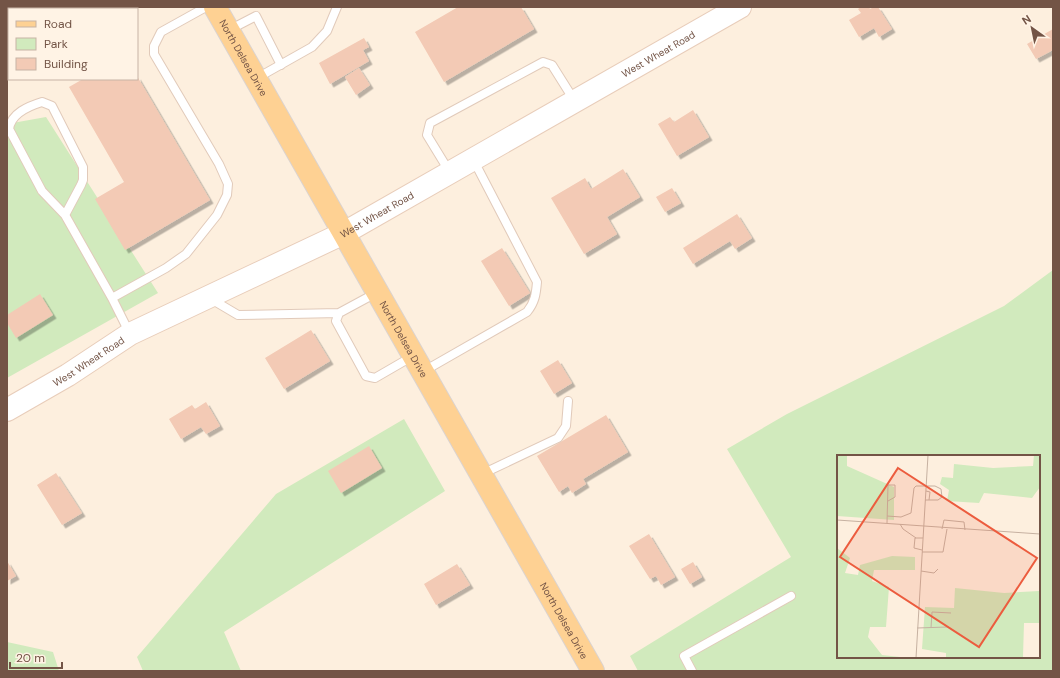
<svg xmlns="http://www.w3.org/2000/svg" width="1060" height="678" viewBox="0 0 1060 678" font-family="'DM Sans',sans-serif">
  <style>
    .green { fill: #d1eabd; fill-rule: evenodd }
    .building { fill: #f3cab5; filter: url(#shadow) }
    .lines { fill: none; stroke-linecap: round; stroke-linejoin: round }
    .lane-casing { stroke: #e1caba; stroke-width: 10 }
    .secondary-casing { stroke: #e8cdba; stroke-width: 24 }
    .primary-casing { stroke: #dbd3cf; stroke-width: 24 }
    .lane { stroke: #fff; stroke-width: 8 }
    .secondary { stroke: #fff; stroke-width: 22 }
    .primary { stroke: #fed193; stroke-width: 22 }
    .labels { text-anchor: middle; stroke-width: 3; stroke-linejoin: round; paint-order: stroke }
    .street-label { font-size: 10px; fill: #735446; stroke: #fff3e5 }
    .inset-road { fill: none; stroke: #c6b1a1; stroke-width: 1 }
    .view { fill: #ec5c3e; fill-opacity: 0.15; stroke: #ec5c3e; stroke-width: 2 }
    .inset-edge { fill: none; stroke: #735446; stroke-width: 2 }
  </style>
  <defs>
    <filter id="shadow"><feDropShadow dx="3.5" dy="3.5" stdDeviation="0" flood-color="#0004"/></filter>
  </defs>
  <rect width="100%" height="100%" fill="#fdefde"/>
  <path class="green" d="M46 117 158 293 7 378V124Z
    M1053 270V671H638L630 656 791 557 727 449 787 414 1004 306ZM838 456H1039V657H838Z
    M404 419 445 491 224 632 241 671H143L137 657 276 494Z
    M7 642 53 652 59 671H7Z"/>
  <path class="building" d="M458 7H521L534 29 444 82 415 32Z
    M861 7H869L870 9 874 7H878L892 29 879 37 874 28 859 37 849 20 861 13 858 9Z
    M1053 29V50L1036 59 1027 44Z
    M364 38 369 47 363 50 369 61 330 84 319 63Z
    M359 68 370 85 356 95 345 77Z
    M137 76 210 200 125 250 95 199 124 182 69 87 83 79H137Z
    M693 110 709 137 677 156 658 124 670 117 674 122Z
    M623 169 640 197 607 217 617 234 584 254 551 198 585 178 591 189Z
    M672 188 681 203 665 212 656 197Z
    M737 214 752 238 735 249 730 241 693 264 683 248Z
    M502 248 530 293 509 306 481 261Z
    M40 294 53 315 16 338 7 323V315Z
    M311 330 330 361 284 389 265 358Z
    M558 360 572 383 554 394 540 371Z
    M206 402 220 426 206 434 201 427 181 439 169 419 192 405 195 409Z
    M606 415 628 452 583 479 586 484 572 493 568 486 559 492 537 456Z
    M369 446 382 468 341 493 328 471Z
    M56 473 82 513 62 525 37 485Z
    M649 534 675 577 661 585 656 576 650 579 629 546Z
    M7 561 16 576 7 581Z
    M693 562 702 577 690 584 681 569Z
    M457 564 470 585 436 605 424 584Z"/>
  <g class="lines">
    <defs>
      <path id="lane" d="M229 30 256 16 281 65
        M257 78 312 47 327 31 337 7
        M449 171 427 135 430 123 543 62 552 65 574 100
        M65 215 81 185 83 180V167L52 106 42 102C29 106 11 113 9 129L42 191 65 215 112 298 130 334
        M376 293 339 313 336 321 366 376 375 378 413 356
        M112 298 166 268 186 254 217 215 227 195 228 184 219 164 154 54V46L161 32 206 7
        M211 299 238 315 339 313
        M424 371 527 312C535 302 536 294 537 282L474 161
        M482 474 558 438 566 426 568 401
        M692 671 684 656 791 596"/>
      <g id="secondary">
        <path id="s1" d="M7 410 68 375 130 334 344 233 740 7"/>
      </g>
      <g id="primary">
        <path id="s2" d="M215 7 593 671"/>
      </g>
    </defs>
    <use href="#lane" class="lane-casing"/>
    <use href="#secondary" class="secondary-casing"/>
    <use href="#primary" class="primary-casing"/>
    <use href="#lane" class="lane"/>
    <use href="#secondary" class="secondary"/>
    <use href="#primary" class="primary"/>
  </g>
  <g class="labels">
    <g class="street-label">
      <text dy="4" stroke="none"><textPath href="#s1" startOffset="743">West Wheat Road</textPath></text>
      <text dy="4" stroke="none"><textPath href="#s2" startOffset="58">North Delsea Drive</textPath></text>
      <text dy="4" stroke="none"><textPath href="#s1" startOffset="419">West Wheat Road</textPath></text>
      <text dy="4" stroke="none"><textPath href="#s2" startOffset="382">North Delsea Drive</textPath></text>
      <text dy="4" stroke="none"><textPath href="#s1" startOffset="95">West Wheat Road</textPath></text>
      <text dy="4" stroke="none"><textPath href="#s2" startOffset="706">North Delsea Drive</textPath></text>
    </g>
  </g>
  <g transform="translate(837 455)">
    <rect width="203" height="203" fill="#fdefde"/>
    <path d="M0 0H10V11L57 32V65L0 61ZM197 0H203V32L195 43 147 38 142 48 110 46 112 35 103 29 105 22 116 23 117 9 156 13 196 11ZM0 93 13 103 8 118 21 120 23 110 55 101 78 102V115H37L35 126 52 132 49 172H33L31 182 45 200 72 203H0ZM203 132V168H187L186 202 109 203V198L85 194 88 152 117 153 118 133 167 138 202 136Z" fill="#d1eabd"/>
    <path class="inset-road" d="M89 36 93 37 92 45M50 61 64 62 74 58 77 33 79 31H98L104 34 105 42 101 45H88M0 65 203 79M50 68 51 30H58V42L51 46M63 69 66 74 79 83M105 74 107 65 127 67 128 75M85 95 77 93 78 83H86M85 97H106L110 74M84 116 97 118 101 114M80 173 110 172M94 173 95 157 114 158M79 203 91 0"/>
    <path class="view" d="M61 13 200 103 142 192 3 102Z"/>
    <rect width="203" height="203" class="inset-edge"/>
  </g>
  <rect width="1060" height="678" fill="none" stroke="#735446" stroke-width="16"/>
  <rect x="8" y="8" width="130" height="72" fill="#fff3e5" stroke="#c7b3a5"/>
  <rect x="16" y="21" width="20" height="6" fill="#fed193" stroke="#c7b3a5"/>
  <text x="44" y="28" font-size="12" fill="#735446">Road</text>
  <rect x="16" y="38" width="20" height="12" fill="#d1eabd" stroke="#c7b3a5"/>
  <text x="44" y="48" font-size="12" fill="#735446">Park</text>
  <rect x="16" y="58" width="20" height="12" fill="#f3cab5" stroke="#c7b3a5"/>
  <text x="44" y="68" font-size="12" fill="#735446">Building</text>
  <g transform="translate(1032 28) rotate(327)" stroke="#fff3e5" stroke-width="3" paint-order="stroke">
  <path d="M0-3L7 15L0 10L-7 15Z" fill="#735446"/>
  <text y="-6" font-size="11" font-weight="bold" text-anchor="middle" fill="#735446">N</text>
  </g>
  <path d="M10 662v6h52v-6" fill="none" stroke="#735446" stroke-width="2"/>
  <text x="16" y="662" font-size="12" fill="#735446" stroke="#fff3e5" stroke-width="3" paint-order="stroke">20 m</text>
</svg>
